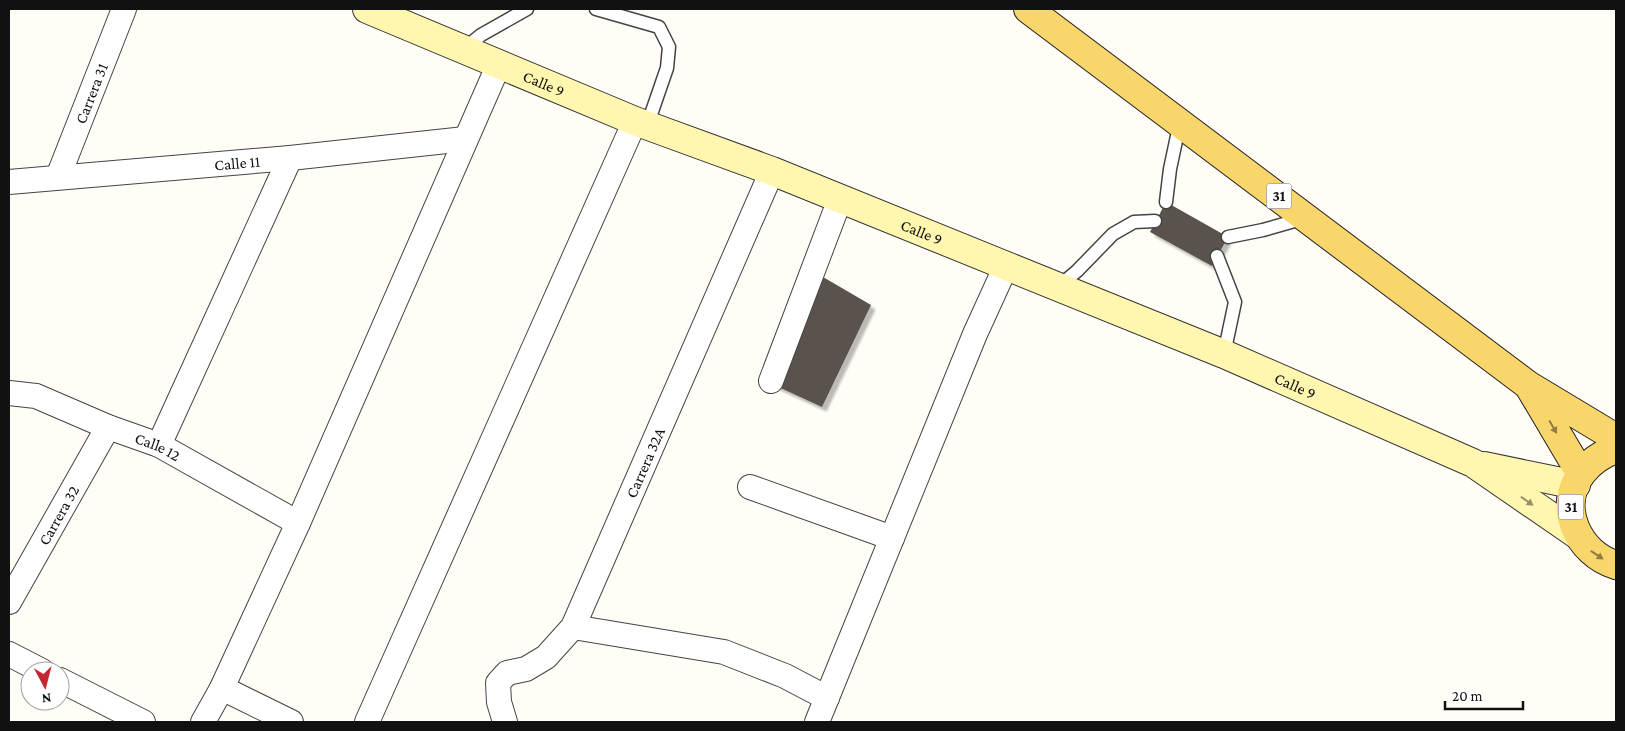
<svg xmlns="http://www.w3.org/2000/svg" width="1625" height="731" viewBox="0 0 1625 731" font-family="'Crimson Pro',serif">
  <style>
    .building { fill: #5a524d; filter: url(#shadow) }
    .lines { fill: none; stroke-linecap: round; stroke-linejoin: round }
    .lane-casing { stroke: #444; stroke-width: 15 }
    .street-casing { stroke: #444; stroke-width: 26 }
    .secondary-casing { stroke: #333; stroke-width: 30 }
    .primary-casing { stroke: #222; stroke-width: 30 }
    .lane { stroke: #fff; stroke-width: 12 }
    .street { stroke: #fff; stroke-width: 24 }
    .secondary { stroke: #fff6b0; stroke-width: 28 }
    .primary { stroke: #f9d66b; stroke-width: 28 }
    .oneway { fill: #917d42 }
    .oneway2 { fill: #948f68 }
    .labels { text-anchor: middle; stroke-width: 5; stroke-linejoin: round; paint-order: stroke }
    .shield { fill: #fff; stroke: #585858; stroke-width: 1 }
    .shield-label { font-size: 15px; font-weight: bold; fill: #111 }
    .street-label { font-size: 16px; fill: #111; stroke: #fff }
  </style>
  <defs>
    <filter id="shadow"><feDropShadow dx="4.5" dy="4.5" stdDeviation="1" flood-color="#0004"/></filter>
  </defs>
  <rect width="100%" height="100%" fill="#fffdf5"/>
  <path class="building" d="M1166 202 1228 237 1212 266 1150 232Z
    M823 277 871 305 822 407 772 384Z"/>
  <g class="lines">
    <defs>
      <path id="lane" d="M596 9 659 27 669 47 667 68 647 126
        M464 49 481 35 527 9
        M1166 202 1170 169 1180 122
        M1228 237 1263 230 1305 218
        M1217 256 1235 302 1224 354
        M1058 287 1077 271 1113 234 1134 222 1155 221"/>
      <g id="street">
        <path id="s1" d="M58 177 124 9"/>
        <path id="s2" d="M9 182 290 158 465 139"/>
        <path d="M771 381 840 199"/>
        <path id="s3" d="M9 393 36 396 108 427 159 445 298 523"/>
        <path d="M159 445 290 158"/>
        <path d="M750 487 892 538"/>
        <path id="s4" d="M9 602 108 427"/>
        <path d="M573 627 724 652 785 676 827 698"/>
        <path d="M9 654 42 671"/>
        <path d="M60 680 143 722"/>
        <path d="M222 688 291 722"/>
        <path d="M203 722 222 688 298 523 499 64"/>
        <path d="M367 722 635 121"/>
        <path id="s5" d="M505 722 499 702 498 683 507 673 526 669 546 657 573 627 772 171"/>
        <path d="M817 722 975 334 1006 266"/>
      </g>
      <g id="secondary">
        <path id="s6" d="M367 9 635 121 772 171 1224 354 1473 463 1579 536"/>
        <path d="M1484 466 1576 485"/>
      </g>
      <path id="primary" d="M1028 9 1528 385 1616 438
        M1530 388 1581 474
        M1616 449C1602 454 1591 461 1582 473 1556 506 1578 554 1616 565"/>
    </defs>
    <use href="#lane" class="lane-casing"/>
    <use href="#street" class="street-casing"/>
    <use href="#secondary" class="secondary-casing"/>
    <use href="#primary" class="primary-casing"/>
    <use href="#lane" class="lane"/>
    <use href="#street" class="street"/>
    <use href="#secondary" class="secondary"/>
    <use href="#primary" class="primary"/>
  </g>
  <defs><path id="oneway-solid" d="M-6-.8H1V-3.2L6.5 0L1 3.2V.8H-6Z" transform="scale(1.25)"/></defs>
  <g class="oneway">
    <use href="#oneway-solid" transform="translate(1553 427) rotate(60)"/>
    <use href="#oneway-solid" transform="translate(1597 555) rotate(34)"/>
  </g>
  <use class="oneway2" href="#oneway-solid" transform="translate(1527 501) rotate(35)"/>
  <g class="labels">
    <g class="shield">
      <rect x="1266.5" y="183.5" width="25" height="25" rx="4"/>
      <rect x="1558.5" y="494.5" width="25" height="25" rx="4"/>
    </g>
    <g class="shield-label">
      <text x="1279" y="201">31</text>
      <text x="1571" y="512">31</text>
    </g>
    <g class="street-label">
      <text dy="6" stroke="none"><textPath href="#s6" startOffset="192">Calle 9</textPath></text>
      <text dy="6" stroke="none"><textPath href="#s1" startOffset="90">Carrera 31</textPath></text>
      <text dy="6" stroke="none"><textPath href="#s2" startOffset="229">Calle 11</textPath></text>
      <text dy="6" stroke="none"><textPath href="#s6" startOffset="598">Calle 9</textPath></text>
      <text dy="6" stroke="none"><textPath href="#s6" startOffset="1002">Calle 9</textPath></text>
      <text dy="6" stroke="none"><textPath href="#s3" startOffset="159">Calle 12</textPath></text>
      <text dy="6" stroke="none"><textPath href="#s5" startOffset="316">Carrera 32A</textPath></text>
      <text dy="6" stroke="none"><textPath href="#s4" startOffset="100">Carrera 32</textPath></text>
    </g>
  </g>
  <rect width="1625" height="731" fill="none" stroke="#111111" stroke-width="20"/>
  <g transform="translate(45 686) rotate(173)"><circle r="24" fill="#ffffff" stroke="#a0a0a0"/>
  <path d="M0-4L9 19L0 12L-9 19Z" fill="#c4262e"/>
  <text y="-8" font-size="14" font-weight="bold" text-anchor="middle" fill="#111111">N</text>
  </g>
  <path d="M1445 701v8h78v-8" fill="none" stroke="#111111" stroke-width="2.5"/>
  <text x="1452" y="701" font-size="15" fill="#111111" stroke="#ffffff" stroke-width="4" paint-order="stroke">20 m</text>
</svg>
